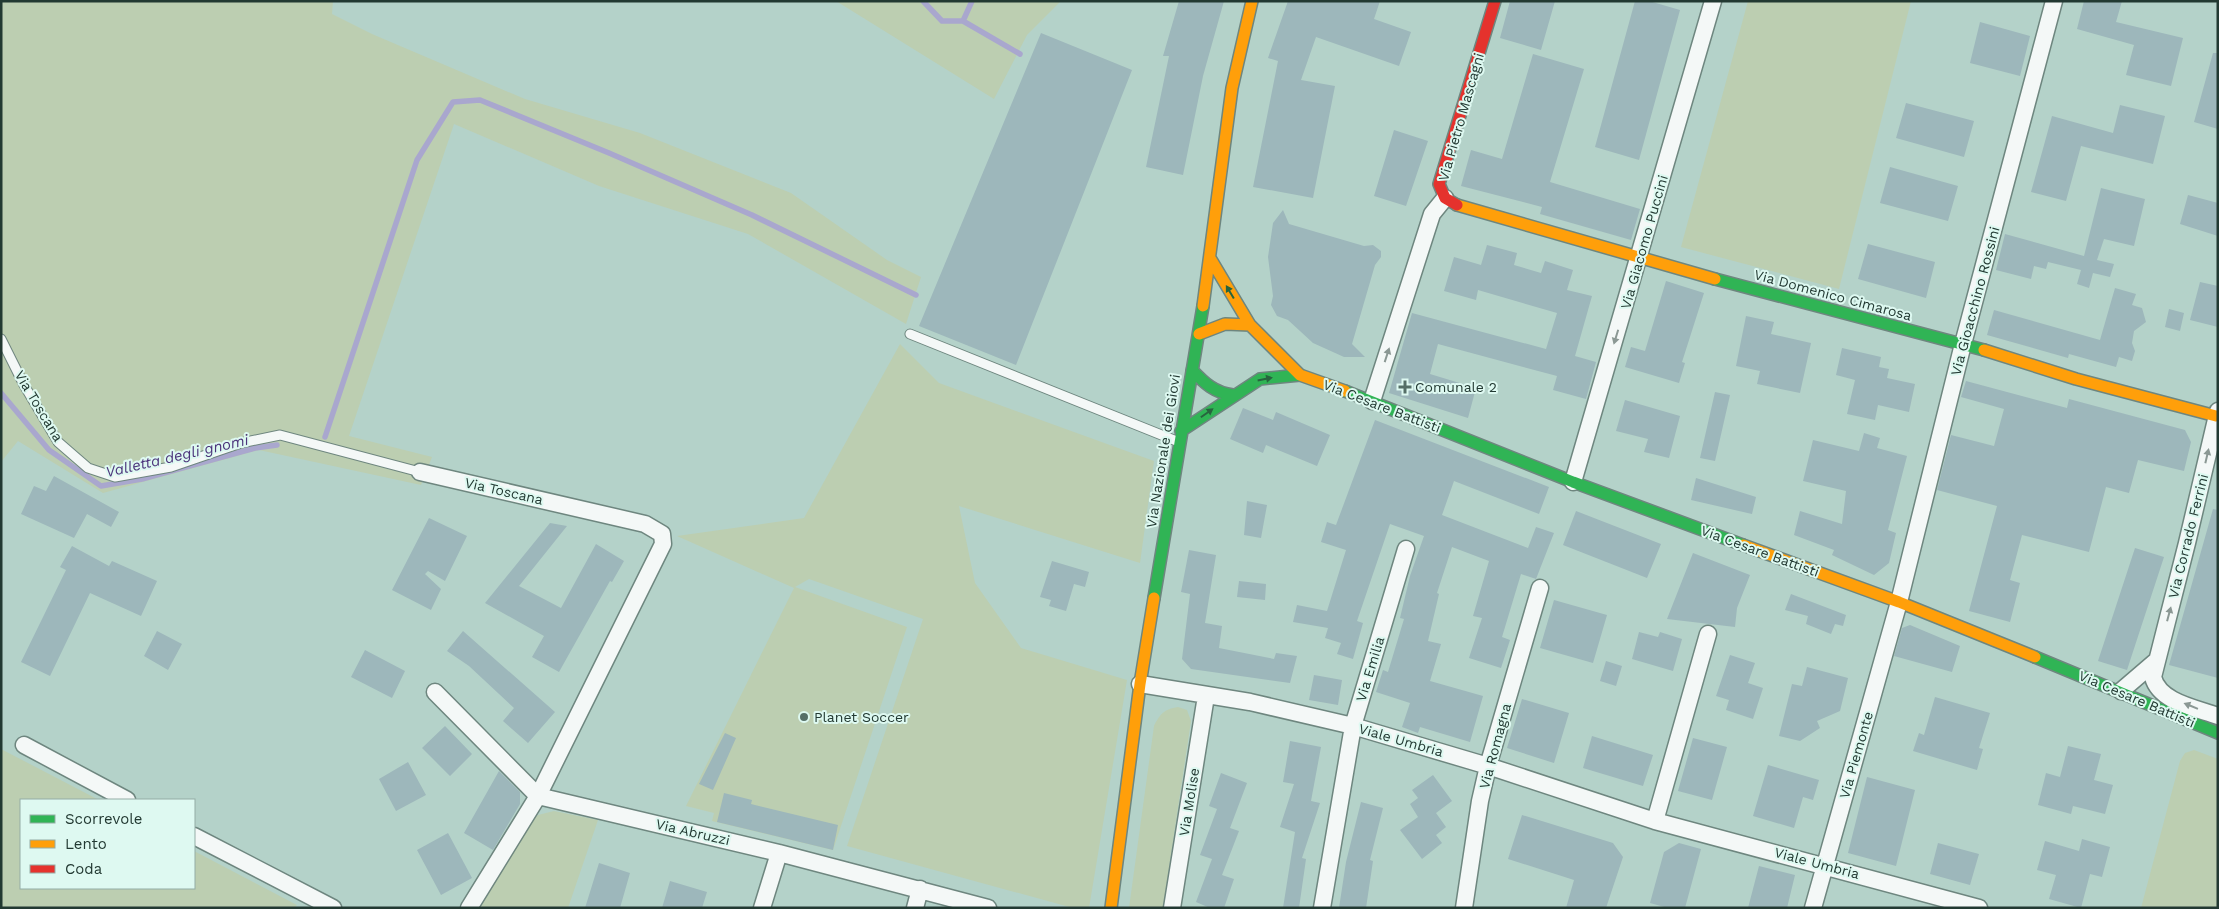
<svg xmlns="http://www.w3.org/2000/svg" width="2219" height="909" viewBox="0 0 2219 909" font-family="'Work Sans',sans-serif">
  <style>
    .green { fill: #bcceb1 }
    .lines { fill: none; stroke-linecap: round; stroke-linejoin: round }
    .stream { stroke: #a9a7ce; stroke-width: 5.5 }
    .building { fill: #9db7bb }
    .lane-casing { stroke: #6e867f; stroke-width: 11 }
    .street-casing { stroke: #6e867f; stroke-width: 19 }
    .fast-casing { stroke: #6e867f; stroke-width: 14 }
    .slow-casing { stroke: #6e867f; stroke-width: 14 }
    .jam-casing { stroke: #6e867f; stroke-width: 14 }
    .lane { stroke: #f4f8f7; stroke-width: 9 }
    .street { stroke: #f4f8f7; stroke-width: 16 }
    .fast { stroke: #30b455; stroke-width: 11 }
    .slow { stroke: #ff9f0a; stroke-width: 11 }
    .jam { stroke: #e5322d; stroke-width: 11 }
    .oneway { fill: #27643e }
    .oneway2 { fill: #8b9894 }
    .poi-dot { fill: #556f67; stroke: #def9f1; stroke-width: 2 }
    .labels { text-anchor: middle; stroke-width: 4; stroke-linejoin: round; paint-order: stroke }
    .street-label { font-size: 14px; fill: #223932; stroke: #def9f1 }
    .poi-label { font-size: 14px; fill: #223932; stroke: #def9f1; text-anchor: start }
    .water-label { font-size: 15px; font-style: italic; fill: #4b347b; stroke: #def9f1 }
  </style>
  <rect width="100%" height="100%" fill="#b4d2c9"/>
  <path class="green" d="M1 1H333L332 14 372 34 525 99 640 133 791 193 887 260 921 277 906 324 748 234 599 186 454 124 349 436 432 457 421 485 259 450 103 493 18 441 1 462Z
    M836 1H1061L1027 35 994 99Z
    M1748 1H1911L1839 289 1681 247Z
    M900 344 939 383 1154 461 1140 563 959 506 975 583 1021 648 1127 680 1089 908H1073L847 846 923 619 809 579 795 587 907 627 833 850 712 821 714 813 686 806 794 588 677 536 804 518Z
    M1178 707 1187 710 1191 721 1163 908H1129L1154 726C1160 714 1164 709 1178 707Z
    M1 749 99 800H21V888H194V851L297 905 294 908H1Z
    M2194 750 2218 759V908H2141L2180 761 2185 753Z
    M554 811 598 820 568 908H477L529 821 538 815Z"/>
  <g class="lines">
    <path class="stream" d="M923 1 942 21H963L972 1
      M963 21 1020 54
      M1 393 49 450 101 486 142 479 255 448 277 445
      M325 437 417 160 453 102 480 100 609 153 752 215 916 295"/>
  </g>
  <path class="building" d="M1179 1H1224L1203 76 1183 175 1146 167 1169 56H1163Z
    M1288 1H1380L1374 19 1411 32 1399 66 1316 37 1301 80 1335 86 1313 198 1253 187 1278 61 1268 58Z
    M1510 1H1555L1541 50 1500 38Z
    M1635 1H1649L1680 10 1639 160 1595 147Z
    M2084 1H2122L2116 22 2183 38 2171 86 2126 75 2134 45 2077 29Z
    M1980 22 2030 36 2020 76 1970 63Z
    M1041 33 1132 70 1016 365 919 326Z
    M2213 53H2218V129L2194 122Z
    M1533 54 1584 69 1550 182 1640 209 1631 240 1540 214 1542 207 1461 186 1471 150 1502 159Z
    M1906 103 1974 121 1964 157 1896 138Z
    M2120 105 2165 116 2153 164 2081 146 2066 201 2031 192 2052 116 2113 133Z
    M1394 130 1428 141 1406 206 1374 196Z
    M1890 167 1958 186 1948 221 1880 203Z
    M2101 188 2145 199 2134 246 2104 239 2097 260 2114 264 2110 277 2093 273 2089 288 2077 284 2081 270 2048 262 2046 269 2034 266 2031 279 1996 270 2005 234 2084 256Z
    M2188 195 2218 203V236L2180 224Z
    M1283 210 1289 224 1364 246 1373 245 1381 251V257L1375 265 1352 344 1365 357H1344L1313 343 1288 320 1277 316 1271 305 1273 296 1268 257 1273 223Z
    M1868 244 1935 262 1926 298 1858 279Z
    M1487 245 1517 253 1514 265 1541 273 1545 261 1573 270 1567 290 1592 296 1575 356 1596 362 1586 399 1553 390 1557 376 1438 344 1430 374 1476 388 1468 418 1389 393 1412 313 1546 349 1557 313 1478 290 1476 300 1444 291 1454 257 1481 265Z
    M1666 281 1704 293 1682 362 1685 363 1679 383 1625 367 1631 347 1645 351Z
    M2200 282 2218 286V327L2190 320Z
    M2115 288 2136 294 2132 305 2142 308 2146 322 2134 331 2132 343 2135 351 2132 361 2119 357 2116 367 2069 354 2068 358 1987 335 1994 310 2100 340Z
    M2169 309 2184 313 2180 331 2165 327Z
    M1746 316 1774 322 1771 334 1811 343 1800 393 1757 384 1760 371 1736 366Z
    M1842 348 1881 357 1879 367 1889 369 1887 378 1915 384 1909 412 1878 405 1875 420 1847 414 1855 380 1836 375Z
    M1966 381 2067 408 2069 399 2185 430 2191 442 2184 471 2138 460 2129 493 2106 487 2089 552 2022 535 2010 580 2020 583 2010 622 1969 611 1997 506 1937 490 1951 435 1994 446 2004 409 1961 397Z
    M1715 392 1730 395 1715 461 1700 458Z
    M1625 400 1680 416 1669 458 1644 452 1648 439 1616 431Z
    M1243 408 1273 420 1276 412 1330 435 1317 466 1266 445 1263 453 1230 439Z
    M1375 420 1549 487 1539 514 1454 481 1442 515 1528 548 1536 527 1554 533 1536 579 1521 574 1502 637 1510 640 1501 668 1469 658 1482 618 1473 616 1489 561 1452 547 1437 593 1439 594 1428 641 1441 644 1430 681 1483 696 1470 742 1420 727 1418 733 1402 727 1410 703 1376 692 1383 670 1388 672 1404 619 1400 618 1410 576 1424 536 1390 524 1357 621 1363 623 1353 659 1337 654 1341 643 1325 638 1328 628 1293 622 1297 605 1327 611 1346 550 1321 542 1327 522 1336 525Z
    M1864 433 1880 438 1877 448 1907 456 1888 530 1896 533 1889 563 1874 575 1832 555 1834 550 1794 535 1800 511 1842 524 1846 491 1803 481 1813 440 1859 451Z
    M54 476 119 512 111 527 87 514 74 538 21 514 34 486 46 491Z
    M1696 478 1756 497 1752 514 1691 500Z
    M1247 501 1267 505 1261 538 1244 535Z
    M2213 509 2218 510V678L2169 665Z
    M1576 511 1661 544 1647 578 1563 545Z
    M429 518 467 536 445 581 428 571 425 574 441 589 431 610 392 590Z
    M550 523 567 526 519 586 561 608 596 544 624 561 612 582 610 581 559 672 532 657 544 636 485 603Z
    M72 546 109 566 112 561 157 581 141 616 90 593 50 676 21 662 66 570 60 567Z
    M2135 548 2164 557 2127 670 2098 661Z
    M1189 550 1216 555 1205 623 1222 626 1219 648 1274 659 1276 653 1297 656 1290 683 1191 669 1182 659 1190 594 1181 592Z
    M1693 553 1750 575 1737 608 1735 627 1667 619Z
    M1052 561 1089 572 1085 587 1074 584 1066 611 1049 606 1051 600 1040 597Z
    M1239 581 1266 584 1265 600 1237 597Z
    M1791 594 1846 615 1843 626 1835 624 1831 634 1806 624 1808 616 1785 610Z
    M1554 600 1607 615 1593 663 1540 648Z
    M1910 625 1960 646 1952 672 1894 656 1902 628Z
    M157 631 182 644 168 670 144 656Z
    M463 631 555 712 528 743 503 721 514 708 469 666 447 651Z
    M1639 632 1658 637 1660 632 1682 639 1673 671 1632 659Z
    M365 650 405 671 392 698 351 677Z
    M1730 655 1755 663 1748 683 1763 688 1753 719 1726 710 1729 700 1716 696Z
    M1606 661 1622 666 1616 686 1600 681Z
    M1807 667 1848 678 1840 711 1817 721 1820 728 1800 741 1779 736 1792 684 1802 686Z
    M1314 675 1342 680 1338 705 1309 700Z
    M1935 697 1990 713 1979 748 1983 749 1977 770 1913 751 1919 733 1924 735Z
    M1522 699 1569 713 1554 763 1507 748Z
    M445 726 472 754 450 776 422 748Z
    M725 733 736 738 713 790 699 784Z
    M1592 736 1653 755 1643 786 1583 768Z
    M1693 738 1727 747 1712 800 1678 791Z
    M1290 741 1321 747 1311 801 1320 803 1302 858 1306 859 1299 908H1283L1295 832 1280 827 1294 784 1283 782Z
    M2068 746 2101 754 2094 780 2113 785 2105 814 2073 806 2071 814 2038 805 2046 773 2060 777Z
    M408 762 426 795 396 811 379 779Z
    M1768 765 1819 780 1813 800 1803 797 1794 828 1753 816Z
    M499 771 520 792V804L493 850 464 833Z
    M1221 773 1247 783 1230 828 1239 831 1222 875 1234 879 1224 908H1210L1196 902 1212 859 1200 855 1217 809 1209 806Z
    M1433 775 1452 801 1436 813 1446 827 1436 835 1442 843 1422 859 1400 830 1418 817 1410 804 1418 798 1412 790Z
    M1867 777 1915 790 1896 866 1848 853Z
    M724 793 752 800 751 804 838 825 833 850 717 822Z
    M1361 802 1383 808 1370 860 1373 861 1366 908H1339L1346 862Z
    M1522 815 1613 843 1623 857 1606 908H1566L1574 880 1508 859Z
    M448 833 472 878 441 895 417 850Z
    M2082 839 2110 847 2102 877 2090 874 2081 908 2049 899 2056 875 2037 870 2045 841 2079 851Z
    M1679 843 1701 849 1685 908H1668L1650 903 1664 852Z
    M1938 843 1979 854 1970 885 1930 874Z
    M599 863 630 873 620 908H585Z
    M1759 866 1795 875 1787 908H1748Z
    M670 881 707 892 702 908H662Z"/>
  <g class="lines">
    <defs>
      <path id="lane" d="M910 334 1179 442
        M1 339 24 385 58 442 88 468 115 477 171 467 241 443 280 435 420 472"/>
      <path id="street" d="M1372 401 1432 214 1445 198
        M2218 411 2187 543 2153 677C2159 702 2196 708 2218 716
        M420 472 645 524 662 534 663 544 538 796 469 908
        M1573 482 1713 1
        M1140 684 1250 702 1353 726 1488 766 1655 821 1979 908
        M2121 691 2156 661
        M435 692 538 796 779 853 988 908
        M24 745 127 800
        M1655 821 1708 634
        M194 836 333 908
        M762 908 779 853
        M915 908 920 889
        M1172 908 1206 696
        M1322 908 1353 726 1406 549
        M1464 908 1480 801 1488 766 1540 588
        M1813 908 1899 602 1963 344 2054 1"/>
      <path id="fast" d="M1715 279 1984 350
        M1192 370C1204 383 1215 393 1233 395
        M1345 391 1573 482 1743 545
        M1181 431 1260 379 1300 375
        M1154 598 1203 306
        M2035 657 2218 733"/>
      <path id="slow" d="M1457 205 1715 279
        M1210 258 1250 325 1300 375 1345 391
        M1203 306 1232 88 1252 1
        M1199 334 1225 324 1250 325
        M1984 350 2076 379 2216 416
        M1743 545 1899 602 2035 657
        M1111 908 1140 684 1154 598"/>
      <path id="jam" d="M1457 205 1445 198 1439 184 1495 1"/>
    </defs>
    <use href="#lane" class="lane-casing"/>
    <use href="#street" class="street-casing"/>
    <use href="#fast" class="fast-casing"/>
    <use href="#slow" class="slow-casing"/>
    <use href="#jam" class="jam-casing"/>
    <use href="#lane" class="lane"/>
    <use href="#street" class="street"/>
    <use href="#fast" class="fast"/>
    <use href="#slow" class="slow"/>
    <use href="#jam" class="jam"/>
  </g>
  <defs><path id="oneway-solid" d="M-6-.8H1V-3.2L6.5 0L1 3.2V.8H-6Z" transform="scale(1.25)"/></defs>
  <g class="oneway">
    <use href="#oneway-solid" transform="translate(1230 292) rotate(-121)"/>
    <use href="#oneway-solid" transform="translate(1265 379) rotate(-11)"/>
    <use href="#oneway-solid" transform="translate(1207 413) rotate(-35)"/>
  </g>
  <g class="oneway2">
    <use href="#oneway-solid" transform="translate(1616 337) rotate(107)"/>
    <use href="#oneway-solid" transform="translate(1387 355) rotate(-72)"/>
    <use href="#oneway-solid" transform="translate(2207 456) rotate(-77)"/>
    <use href="#oneway-solid" transform="translate(2169 614) rotate(-75)"/>
    <use href="#oneway-solid" transform="translate(2191 706) rotate(-158)"/>
  </g>
  <g class="poi-dot">
    <path d="M1402.5 379.5h5v5h5v5h-5v5h-5v-5h-5v-5h5z"/>
    <circle cx="804" cy="717" r="5"/>
  </g>
  <g class="labels">
    <g class="street-label">
      <text transform="translate(1461 117) rotate(-74)" y="5">Via Pietro Mascagni</text>
      <text transform="translate(1644 242) rotate(-74)" y="5">Via Giacomo Puccini</text>
      <text transform="translate(1833 295) rotate(15)" y="5">Via Domenico Cimarosa</text>
      <text transform="translate(1975 301) rotate(-75)" y="5">Via Gioacchino Rossini</text>
      <text transform="translate(39 406) rotate(59)" y="5">Via Toscana</text>
      <text transform="translate(1382 406) rotate(21)" y="5">Via Cesare Battisti</text>
      <text transform="translate(1163 451) rotate(-81)" y="5">Via Nazionale dei Giovi</text>
      <text transform="translate(504 491) rotate(13)" y="5">Via Toscana</text>
      <text transform="translate(2188 536) rotate(-76)" y="5">Via Corrado Ferrini</text>
      <text transform="translate(1760 551) rotate(20)" y="5">Via Cesare Battisti</text>
      <text transform="translate(1370 669) rotate(-73)" y="5">Via Emilia</text>
      <text transform="translate(2137 699) rotate(23)" y="5">Via Cesare Battisti</text>
      <text transform="translate(1401 740) rotate(16)" y="5">Viale Umbria</text>
      <text transform="translate(1495 746) rotate(-75)" y="5">Via Romagna</text>
      <text transform="translate(1856 755) rotate(-74)" y="5">Via Piemonte</text>
      <text transform="translate(1189 802) rotate(-81)" y="5">Via Molise</text>
      <text transform="translate(693 832) rotate(13)" y="5">Via Abruzzi</text>
      <text transform="translate(1817 863) rotate(15)" y="5">Viale Umbria</text>
    </g>
    <g class="poi-label">
      <text x="1415" y="392">Comunale 2</text>
      <text x="814" y="722">Planet Soccer</text>
    </g>
    <g class="water-label">
      <text transform="translate(177 456) rotate(-13)" y="5">Valletta degli gnomi</text>
    </g>
  </g>
  <rect width="2219" height="909" fill="none" stroke="#223932" stroke-width="5"/>
  <rect x="20" y="799" width="175" height="90" fill="#def9f1" stroke="#93aca5"/>
  <rect x="30" y="815" width="25" height="8" fill="#30b455" stroke="#93aca5"/>
  <text x="65" y="824" font-size="15" fill="#223932">Scorrevole</text>
  <rect x="30" y="840" width="25" height="8" fill="#ff9f0a" stroke="#93aca5"/>
  <text x="65" y="849" font-size="15" fill="#223932">Lento</text>
  <rect x="30" y="865" width="25" height="8" fill="#e5322d" stroke="#93aca5"/>
  <text x="65" y="874" font-size="15" fill="#223932">Coda</text>
</svg>
